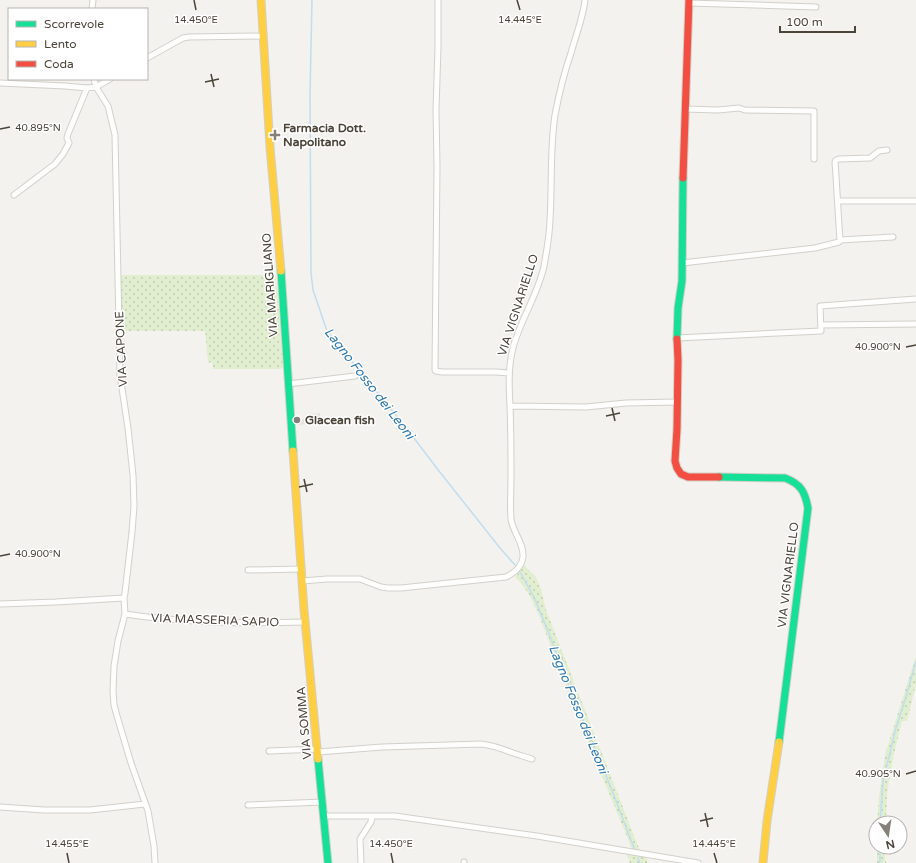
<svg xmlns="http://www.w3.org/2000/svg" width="916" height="863" viewBox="0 0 916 863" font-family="'Varela Round',sans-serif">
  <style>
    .grass { fill: url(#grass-dots) }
    .parking { fill: #e6e3df }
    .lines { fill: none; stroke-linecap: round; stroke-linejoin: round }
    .stream { stroke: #c0ddf1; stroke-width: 1.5 }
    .street-casing { stroke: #d2d0cb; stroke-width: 7 }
    .fast-casing { stroke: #d3cfc5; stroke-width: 9 }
    .slow-casing { stroke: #d3cfc5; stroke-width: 9 }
    .jam-casing { stroke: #d3cfc5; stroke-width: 9 }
    .street { stroke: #fdfdfc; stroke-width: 5 }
    .fast { stroke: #16e098; stroke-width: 7 }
    .slow { stroke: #ffcf43; stroke-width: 7 }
    .jam { stroke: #f24e42; stroke-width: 7 }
    .ticks { fill: none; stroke: #4b4439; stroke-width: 1.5 }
    .poi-dot { fill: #868178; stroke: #fff; stroke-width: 1.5 }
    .labels { text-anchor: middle; stroke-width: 3; stroke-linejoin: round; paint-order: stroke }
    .poi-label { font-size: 12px; font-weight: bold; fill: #4b4439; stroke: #fff; text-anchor: start }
    .street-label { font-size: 12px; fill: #4b4439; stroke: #fff }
    .water-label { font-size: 13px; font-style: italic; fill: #2e7ab2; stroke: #fff }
    .ticks-label { font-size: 10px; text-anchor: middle; fill: #4b4439; stroke: #fff; stroke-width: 3; stroke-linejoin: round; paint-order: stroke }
  </style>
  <defs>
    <pattern id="grass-dots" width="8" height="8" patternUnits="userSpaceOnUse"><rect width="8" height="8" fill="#e1eecf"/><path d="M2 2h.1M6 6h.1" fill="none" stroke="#c3cdb2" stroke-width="1.8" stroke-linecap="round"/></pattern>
  </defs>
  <rect width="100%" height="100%" fill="#f4f2ee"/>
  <path class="grass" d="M119 275H276L283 368 280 369H213L212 362 208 363 205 331H121Z
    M524 565 536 577 541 589 546 610 640 851 632 849 585 735 538 613C532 600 526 587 515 577L522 569Z
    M916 655V684L907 721H902L893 758 887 794 886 823H877L879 797 885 755Z
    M877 847H885V859L886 863H877Z
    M626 854 646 857 648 863H630Z"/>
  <path class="parking" d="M320 413V423L296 425 295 420 310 418V414Z"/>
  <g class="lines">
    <path class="stream" d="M312 0 310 95 311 273 313 290 327 331 404 425 439 471 500 548 515 565
      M520 572 534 597 548 631 567 681 613 793 634 848
      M880 823 883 781 896 728 906 697 916 661
      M638 858 640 863
      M880 863V847"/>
    <defs>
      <path id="street" d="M438 0V47L436 110 437 167 435 370 436 371 442 372H496L509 373
        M585 0C583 18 576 35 571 53 564 73 559 94 555 115 549 154 553 194 549 233 548 244 546 255 544 266 538 295 520 320 513 348 508 367 509 387 510 406L586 407 626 403 677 402
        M689 3 816 7
        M92 9 93 0
        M147 58 183 38 189 37 264 36
        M94 79 96 87 108 106 115 135 120 375 128 428 133 475 134 506 132 532 125 593 124 598 125 614 118 641 114 666 113 691 114 705 117 716 131 763 148 811 154 846 155 863
        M0 83 65 86 87 88 96 87 110 79
        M685 109 718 110 739 108 745 110 814 111V159
        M14 195 55 164 63 154 69 143 67 138 68 134 87 88
        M838 201H916
        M840 240 893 237
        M682 263 815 248 839 242 840 240C838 214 837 188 835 162L836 160 839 159 870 158 879 151 887 150
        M821 325 916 324
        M677 338 821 331 820 306 916 299
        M288 384 355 376
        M248 570 302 569
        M302 581 327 579H360L381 587 388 588H401L506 577C514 573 522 567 523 557 524 543 513 533 511 519 510 505 511 491 511 476 511 453 511 429 510 406
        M0 604 56 602 124 598
        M125 614C184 623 245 624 305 622
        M269 751 318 749
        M318 752 382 747 481 744C491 745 503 749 513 753 519 755 526 757 532 759
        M248 805 323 802
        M0 807 44 810H90L145 804
        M324 816H395L537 836 698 863
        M464 862V863
        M361 863 360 839 371 822 372 816"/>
      <path id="fast" d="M281 271 293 451
        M677 339 678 308 682 281 683 178
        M719 477 785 478C801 484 805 492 808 508L779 742
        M318 759 328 863"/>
      <path id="slow" d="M261 0 270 147 281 271
        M293 451 304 610 318 759
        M763 863 767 821 779 742"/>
      <path id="jam" d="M683 178 689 0
        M677 339 678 360 677 429 675 461 677 468 681 474 688 477H719"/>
    </defs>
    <use href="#street" class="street-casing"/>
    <use href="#fast" class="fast-casing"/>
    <use href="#slow" class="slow-casing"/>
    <use href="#jam" class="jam-casing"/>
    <use href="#street" class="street"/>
    <use href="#fast" class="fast"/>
    <use href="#slow" class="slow"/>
    <use href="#jam" class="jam"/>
  </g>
  <path class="ticks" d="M194 0 196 10M517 0 520 10M211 74 214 87M205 82 219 79M0 129 10 127M906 347 916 345M612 408 615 421M606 416 620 413M304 479 307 492M299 487 313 484M0 556 10 554M906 774 916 771M705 813 708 827M700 821 713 818M67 853 69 863M391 853 393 863M714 853 717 863"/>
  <g class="poi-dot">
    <path d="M273 129h4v4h4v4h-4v4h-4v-4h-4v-4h4z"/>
    <circle cx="297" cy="420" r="4"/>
  </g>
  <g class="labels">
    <g class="poi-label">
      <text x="283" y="132">Farmacia Dott.<tspan x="283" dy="14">Napolitano</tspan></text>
      <text x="305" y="424">Glacean fish</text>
    </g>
    <g class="street-label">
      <text transform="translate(270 285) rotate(-94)" y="4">VIA MARIGLIANO</text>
      <text transform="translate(518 305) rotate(-72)" y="4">VIA VIGNARIELLO</text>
      <text transform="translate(121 349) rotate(-93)" y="4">VIA CAPONE</text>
      <text transform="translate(788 575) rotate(-83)" y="4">VIA VIGNARIELLO</text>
      <text transform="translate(215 620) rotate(2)" y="4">VIA MASSERIA SAPIO</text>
      <text transform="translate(304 723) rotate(-95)" y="4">VIA SOMMA</text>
    </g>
    <g class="water-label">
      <text transform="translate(370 383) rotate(52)" y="5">Lagno Fosso dei Leoni</text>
      <text transform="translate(579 709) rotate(68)" y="5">Lagno Fosso dei Leoni</text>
    </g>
  </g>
  <g class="ticks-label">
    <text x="196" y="23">14.450°E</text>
    <text x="520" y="23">14.445°E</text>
    <text x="38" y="131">40.895°N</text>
    <text x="878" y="350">40.900°N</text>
    <text x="38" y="557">40.900°N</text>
    <text x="878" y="777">40.905°N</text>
    <text x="67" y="847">14.455°E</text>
    <text x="391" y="847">14.450°E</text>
    <text x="714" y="847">14.445°E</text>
  </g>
  <rect x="8" y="8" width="140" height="72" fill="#ffffff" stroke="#b7b4b0"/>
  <rect x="16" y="21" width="20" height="6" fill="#16e098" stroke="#b7b4b0"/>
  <text x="44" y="28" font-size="12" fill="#4b4439">Scorrevole</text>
  <rect x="16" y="41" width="20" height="6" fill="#ffcf43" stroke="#b7b4b0"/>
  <text x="44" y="48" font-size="12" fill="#4b4439">Lento</text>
  <rect x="16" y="61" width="20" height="6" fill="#f24e42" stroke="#b7b4b0"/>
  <text x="44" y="68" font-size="12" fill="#4b4439">Coda</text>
  <g transform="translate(888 835) rotate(167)"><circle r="19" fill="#ffffff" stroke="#b7b4b0"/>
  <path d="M0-3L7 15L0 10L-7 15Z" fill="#868178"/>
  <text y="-6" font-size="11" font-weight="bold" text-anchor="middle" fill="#4b4439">N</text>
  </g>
  <path d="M780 26v6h75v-6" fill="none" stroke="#4b4439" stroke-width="2"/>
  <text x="786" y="26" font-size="12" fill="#4b4439" stroke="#ffffff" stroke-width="3" paint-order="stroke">100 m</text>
</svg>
